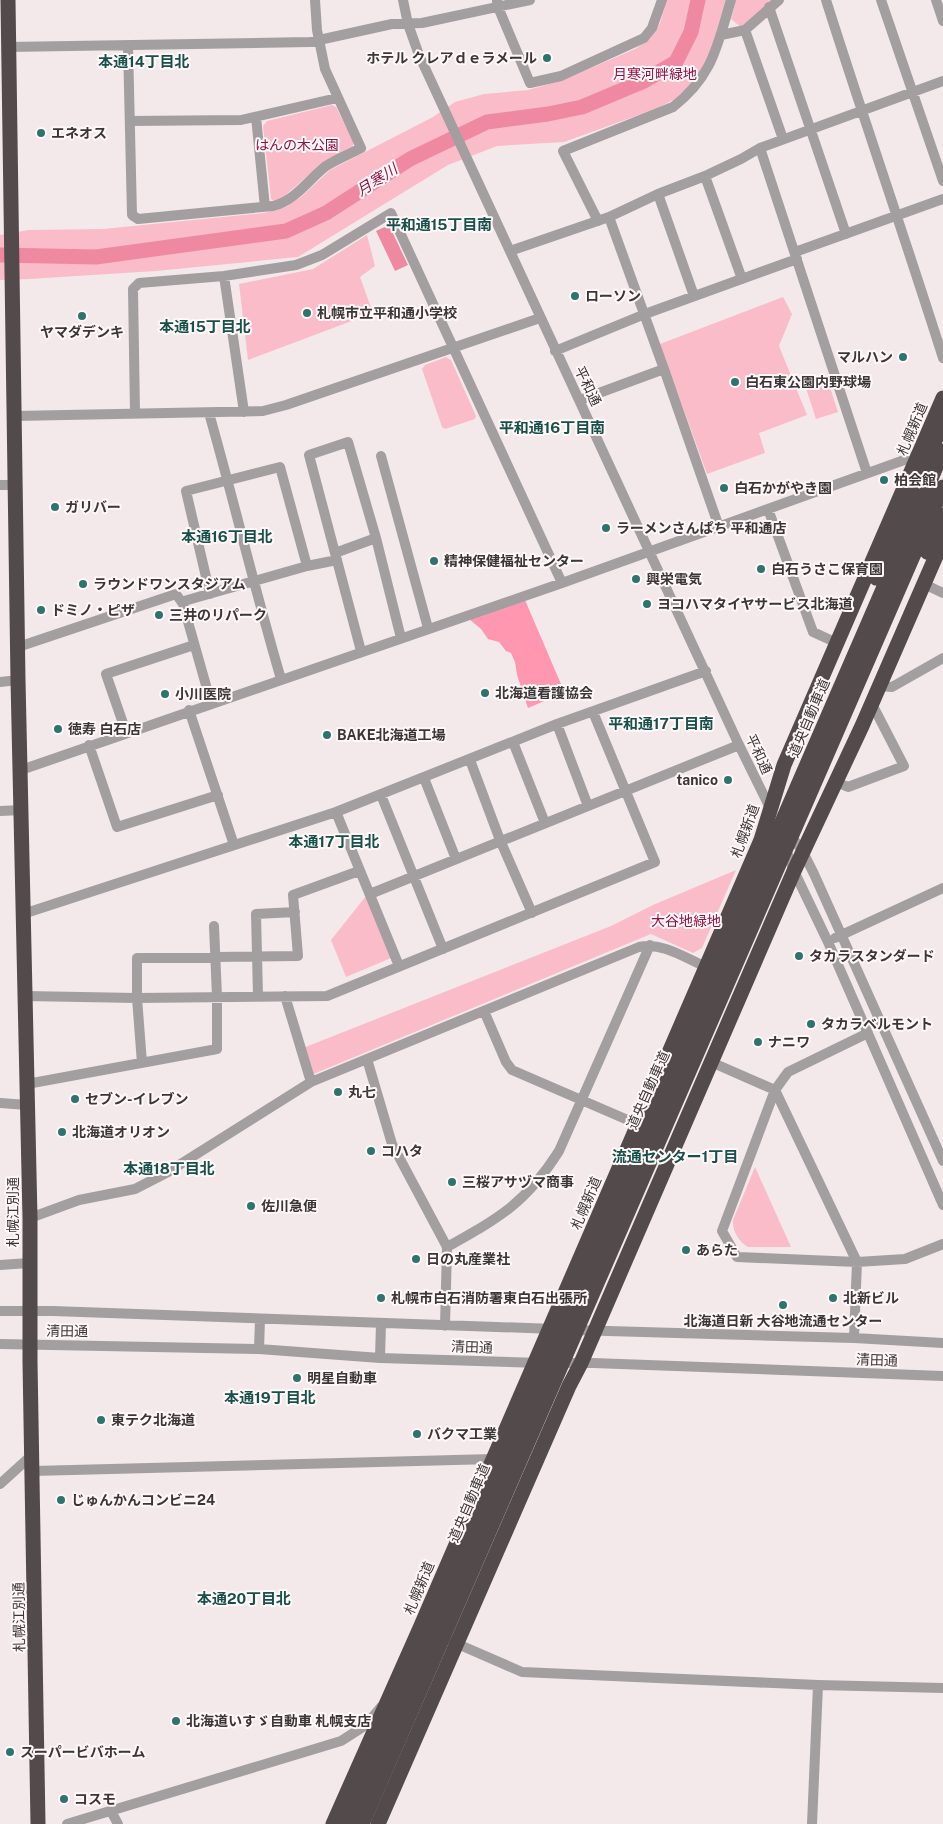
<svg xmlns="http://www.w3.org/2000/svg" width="943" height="1824" viewBox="0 0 943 1824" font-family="'Public Sans','Noto Sans JP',sans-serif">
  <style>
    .green { fill: #fbbcc9 }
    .forest { fill: #ff97b0 }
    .water { fill: #ef89a2 }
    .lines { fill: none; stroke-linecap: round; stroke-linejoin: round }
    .river { stroke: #ef89a2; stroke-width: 15 }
    .minor { stroke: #a39fa0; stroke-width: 10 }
    .highway { stroke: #534a4c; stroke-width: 15 }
    .highway-bridge { stroke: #534a4c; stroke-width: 15 }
    .poi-dot { fill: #2d746c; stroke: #fff7f8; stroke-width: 2 }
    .labels { text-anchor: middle; stroke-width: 4; stroke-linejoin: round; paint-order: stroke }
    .poi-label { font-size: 14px; font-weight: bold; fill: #3b3738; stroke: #fff7f8; text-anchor: start }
    .park-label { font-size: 14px; fill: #8c1342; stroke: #fff7f8 }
    .street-label { font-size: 14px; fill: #3b3738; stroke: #fff7f8 }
    .neighbourhood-label { font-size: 15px; font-weight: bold; fill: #16514a; stroke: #fff7f8 }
    .water-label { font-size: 15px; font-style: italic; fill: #901945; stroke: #fff7f8 }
  </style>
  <rect width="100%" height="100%" fill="#f3e9ea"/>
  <path class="green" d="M667 0H727L710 53 704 68 685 91 673 100 658 108 564 142 497 146 448 165 298 257 156 271 29 279 0 280V235L29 230 103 229 264 213 286 207 301 197 330 170 433 117 455 102 484 94 528 90 563 80 635 49 650 39 660 23Z
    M736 0H778L742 28 731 19Z
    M332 105 336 107 354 143 352 147 324 162 282 198 274 201 271 199 263 126 267 121Z
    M367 235 375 266 360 277 373 313 248 360 239 284 313 269Z
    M783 297 792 314 779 346 807 415 759 433 765 453 707 474 660 344Z
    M446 357 451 360 476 416 475 419 445 429 442 427 422 369 425 365Z
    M826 375 838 412 816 419 804 382Z
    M736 870 702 948 693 953 651 934 311 1075 303 1048 611 926 653 905Z
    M366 896 391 958 346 977 331 940Z
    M755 1167 791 1247H748C739 1242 732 1231 733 1220Z"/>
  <path class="forest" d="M525 600 564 691 563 693 528 708 517 675 515 662 511 653 506 651 499 642 488 639 481 629 469 619Z"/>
  <path class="water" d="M389 225 408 265 395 271 376 231Z"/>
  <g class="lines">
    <path class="river" d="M0 255 96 257 286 231 326 213 410 159 487 122 548 114 582 107 644 81 676 62 691 32 698 0"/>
    <path class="minor" d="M403 0 408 24 419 55 739 745 771 810
      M826 0C864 120 905 238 943 358
      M881 0 943 181
      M936 0 943 21
      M497 1 498 7 530 83 561 76 644 38 652 28 662 0
      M769 7 846 234
      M745 30 783 139
      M721 35 745 30 779 0
      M128 46 132 215 138 219 273 206C296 200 308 180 326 166 337 159 350 154 361 148L325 69 317 30 315 0
      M8 47 310 42 392 24 422 23 530 0
      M256 117 265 207
      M130 121 241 120 337 98
      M760 148 867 473
      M705 176 742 279
      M658 194 694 296
      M609 217 664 369 719 527
      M598 221 563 151 673 107C713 76 717 46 731 0
      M510 251 609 217 658 194 705 176 741 159 760 148 943 81
      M795 252 943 199
      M224 276 244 412
      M555 351 645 314 797 259
      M580 400 664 369
      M135 413 133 289 139 283 224 276 296 265 322 255 391 213 562 583
      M209 413C234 501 255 591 281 679
      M15 416 263 411 286 405 540 318
      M381 456 428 628
      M0 485H15
      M768 509 813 632 837 643
      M335 553 376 538
      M924 584 943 593
      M210 594 186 491 280 467 307 566
      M18 647 176 594 183 604
      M361 651 309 455 348 442 376 538 401 638
      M0 682 18 680
      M879 686 892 687 943 658
      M211 703 183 604 184 601 307 566 337 560
      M189 710 234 845
      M557 724 588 806
      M126 732 106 674 194 645
      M513 742 545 823
      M89 745 117 827 218 795
      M470 760 500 840 532 913
      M21 770 562 583 921 454
      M424 778 456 859
      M836 782 848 787 904 766 872 704
      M381 795 443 949
      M0 811 22 810
      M336 812 399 966
      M789 833 803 852 814 874 943 1161
      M785 847 794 871 828 942 943 1205
      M370 894 739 745
      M23 914 336 812 557 724 706 671
      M835 938 943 888
      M25 996 137 998 327 996 655 862 593 712
      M258 996 256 914 295 912
      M285 996 311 1082
      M484 1011 506 1062 512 1070 637 1124
      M868 1033 788 1072 775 1090 722 1231 737 1257 857 1262 905 1259 943 1244
      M367 1059 392 1144 447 1247 445 1326
      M711 1062 775 1090 857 1262 854 1338
      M142 1063 137 998V958L298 956 293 895 359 871
      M27 1084 217 1049V997L214 926
      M0 1103 27 1105
      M30 1218 79 1200 135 1189 168 1172 311 1082 639 947C663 942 685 958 706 967
      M447 1247C499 1218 526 1203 559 1151L650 945
      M0 1265 29 1263
      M0 1311H53L554 1329
      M573 1330 854 1338 943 1343
      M0 1344 259 1349 380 1358 540 1363
      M259 1349 260 1319
      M380 1358 381 1323
      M557 1363H593L943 1376
      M33 1471 493 1459
      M0 1484 32 1455
      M453 1642 522 1672 818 1685 943 1688
      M111 1811 118 1824
      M67 1824 341 1741 366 1725 381 1707
      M812 1824 818 1685"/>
    <path class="highway" d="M8 0 18 680 30 1218V1362L38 1824
      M927 552 943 515
      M333 1824 420 1628 761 840 784 765 943 398
      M378 1824 569 1386 581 1363 794 871 862 726 943 540"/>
    <path class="highway-bridge" d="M876 578 943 422
      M347 1824 943 451
      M362 1824 943 487"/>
  </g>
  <g class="poi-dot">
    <circle cx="547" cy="58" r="5"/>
    <circle cx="41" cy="133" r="5"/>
    <circle cx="575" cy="296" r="5"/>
    <circle cx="307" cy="313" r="5"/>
    <circle cx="82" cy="316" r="5"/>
    <circle cx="903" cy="357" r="5"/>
    <circle cx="735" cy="382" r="5"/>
    <circle cx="884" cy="480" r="5"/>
    <circle cx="724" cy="488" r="5"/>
    <circle cx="55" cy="507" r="5"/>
    <circle cx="606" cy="528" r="5"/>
    <circle cx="434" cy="561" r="5"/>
    <circle cx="761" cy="569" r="5"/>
    <circle cx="636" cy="579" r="5"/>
    <circle cx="83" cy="584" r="5"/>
    <circle cx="647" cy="604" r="5"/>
    <circle cx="41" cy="610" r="5"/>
    <circle cx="159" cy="615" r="5"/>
    <circle cx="485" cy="693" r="5"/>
    <circle cx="165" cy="694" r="5"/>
    <circle cx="58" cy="729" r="5"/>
    <circle cx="327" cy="735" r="5"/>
    <circle cx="728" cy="780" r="5"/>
    <circle cx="799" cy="956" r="5"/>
    <circle cx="811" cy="1024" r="5"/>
    <circle cx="758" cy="1042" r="5"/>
    <circle cx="338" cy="1092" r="5"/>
    <circle cx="75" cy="1099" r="5"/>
    <circle cx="62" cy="1132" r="5"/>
    <circle cx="371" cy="1151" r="5"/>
    <circle cx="452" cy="1182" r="5"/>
    <circle cx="251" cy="1206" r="5"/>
    <circle cx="686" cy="1250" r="5"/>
    <circle cx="416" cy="1259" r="5"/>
    <circle cx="381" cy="1298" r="5"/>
    <circle cx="833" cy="1298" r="5"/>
    <circle cx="783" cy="1305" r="5"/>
    <circle cx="297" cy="1378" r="5"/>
    <circle cx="101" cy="1420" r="5"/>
    <circle cx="417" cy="1434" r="5"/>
    <circle cx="61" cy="1500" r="5"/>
    <circle cx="176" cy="1721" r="5"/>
    <circle cx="10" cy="1752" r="5"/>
    <circle cx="64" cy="1799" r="5"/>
  </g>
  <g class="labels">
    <g class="poi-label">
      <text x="537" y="63" text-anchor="end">ホテル クレアｄｅラメール</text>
      <text x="51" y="138">エネオス</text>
      <text x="585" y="301">ローソン</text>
      <text x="317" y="318">札幌市立平和通小学校</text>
      <text x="82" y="337" text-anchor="middle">ヤマダデンキ</text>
      <text x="893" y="362" text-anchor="end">マルハン</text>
      <text x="745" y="387">白石東公園内野球場</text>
      <text x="894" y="485">柏会館</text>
      <text x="734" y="493">白石かがやき園</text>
      <text x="65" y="512">ガリバー</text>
      <text x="616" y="533">ラーメンさんぱち 平和通店</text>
      <text x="444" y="566">精神保健福祉センター</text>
      <text x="771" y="574">白石うさこ保育園</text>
      <text x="646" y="584">興栄電気</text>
      <text x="93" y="589">ラウンドワンスタジアム</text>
      <text x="657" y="609">ヨコハマタイヤサービス北海道</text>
      <text x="51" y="615">ドミノ・ピザ</text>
      <text x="169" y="620">三井のリパーク</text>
      <text x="495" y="698">北海道看護協会</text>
      <text x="175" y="699">小川医院</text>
      <text x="68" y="734">徳寿 白石店</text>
      <text x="337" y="740">BAKE北海道工場</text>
      <text x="718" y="785" text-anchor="end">tanico</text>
      <text x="809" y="961">タカラスタンダード</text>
      <text x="821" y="1029">タカラベルモント</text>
      <text x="768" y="1047">ナニワ</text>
      <text x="348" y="1097">丸七</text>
      <text x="85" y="1104">セブン-イレブン</text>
      <text x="72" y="1137">北海道オリオン</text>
      <text x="381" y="1156">コハタ</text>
      <text x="462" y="1187">三桜アサヅマ商事</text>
      <text x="261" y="1211">佐川急便</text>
      <text x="696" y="1255">あらた</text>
      <text x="426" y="1264">日の丸産業社</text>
      <text x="391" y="1303">札幌市白石消防署東白石出張所</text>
      <text x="843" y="1303">北新ビル</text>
      <text x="783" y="1326" text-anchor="middle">北海道日新 大谷地流通センター</text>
      <text x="307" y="1383">明星自動車</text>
      <text x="111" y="1425">東テク北海道</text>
      <text x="427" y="1439">バクマ工業</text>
      <text x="71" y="1505">じゅんかんコンビニ24</text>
      <text x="186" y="1726">北海道いすゞ自動車 札幌支店</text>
      <text x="20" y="1757">スーパービバホーム</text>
      <text x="74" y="1804">コスモ</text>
    </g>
    <g class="park-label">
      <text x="655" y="79">月寒河畔緑地</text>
      <text x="297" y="150">はんの木公園</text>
      <text x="686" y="926">大谷地緑地</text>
    </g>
    <g class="street-label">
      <text transform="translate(588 386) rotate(64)" y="5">平和通</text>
      <text transform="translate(912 429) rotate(-67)" y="5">札幌新道</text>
      <text transform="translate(809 718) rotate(-67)" y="5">道央自動車道</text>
      <text transform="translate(759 754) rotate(65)" y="5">平和通</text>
      <text transform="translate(745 831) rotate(-70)" y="5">札幌新道</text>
      <text transform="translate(648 1090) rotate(-66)" y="5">道央自動車道</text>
      <text transform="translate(586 1203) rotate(-67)" y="5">札幌新道</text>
      <text transform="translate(13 1212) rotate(-90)" y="5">札幌江別通</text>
      <text transform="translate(67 1331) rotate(1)" y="5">清田通</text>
      <text transform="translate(472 1347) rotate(2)" y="5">清田通</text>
      <text transform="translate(877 1360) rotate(2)" y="5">清田通</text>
      <text transform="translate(469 1503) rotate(-67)" y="5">道央自動車道</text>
      <text transform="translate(419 1588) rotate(-67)" y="5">札幌新道</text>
      <text transform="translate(19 1617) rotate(-91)" y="5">札幌江別通</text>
    </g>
    <g class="neighbourhood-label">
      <text x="144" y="67">本通14丁目北</text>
      <text x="439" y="230">平和通15丁目南</text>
      <text x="205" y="332">本通15丁目北</text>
      <text x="552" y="433">平和通16丁目南</text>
      <text x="227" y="542">本通16丁目北</text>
      <text x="661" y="729">平和通17丁目南</text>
      <text x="334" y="847">本通17丁目北</text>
      <text x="675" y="1162">流通センター1丁目</text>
      <text x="169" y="1174">本通18丁目北</text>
      <text x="270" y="1403">本通19丁目北</text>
      <text x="244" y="1604">本通20丁目北</text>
    </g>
    <g class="water-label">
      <text transform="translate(377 180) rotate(-33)" y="5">月寒川</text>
    </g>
  </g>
</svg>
